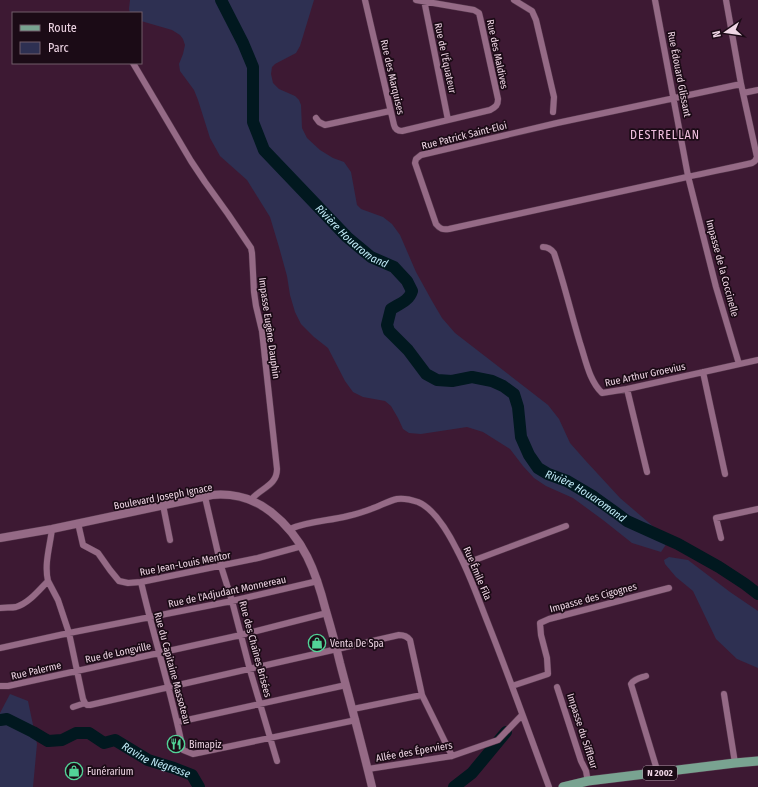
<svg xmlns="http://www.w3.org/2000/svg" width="758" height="787" viewBox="0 0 758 787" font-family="'Fira Sans Condensed',sans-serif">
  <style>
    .green { fill: #2e3052 }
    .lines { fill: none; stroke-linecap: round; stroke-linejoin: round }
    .river { stroke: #01181f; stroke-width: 12 }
    .street-casing { stroke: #54364b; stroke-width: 7 }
    .secondary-casing { stroke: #54364b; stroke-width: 9 }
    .primary-casing { stroke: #54364b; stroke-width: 10 }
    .street { stroke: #956a86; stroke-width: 6 }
    .secondary { stroke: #956a86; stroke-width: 8 }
    .primary { stroke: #79a391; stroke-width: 9 }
    .labels { text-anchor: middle; stroke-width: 3.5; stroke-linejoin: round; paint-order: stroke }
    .shield { fill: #1b0b16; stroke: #af99a7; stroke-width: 1 }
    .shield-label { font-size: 9px; font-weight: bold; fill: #efd6e5 }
    .street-label { font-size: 10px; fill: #efd6e5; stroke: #1b0b16 }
    .poi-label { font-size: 10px; fill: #efd6e5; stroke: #1b0b16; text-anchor: start }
    .water-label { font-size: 11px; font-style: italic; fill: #c1eaf7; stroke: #1b0b16 }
    .quarter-label { font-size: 12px; letter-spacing: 1px; fill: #f0c0df; stroke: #1b0b16 }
  </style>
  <rect width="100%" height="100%" fill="#3d1933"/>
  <path class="green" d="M130 0H314L300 46 296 53 275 64 272 67 271 74 273 83 279 89 295 96 299 100 301 105 302 128 307 138 320 150 333 158 344 162 351 172 357 205 361 209 383 217 392 224 400 235 416 272 432 301 442 318 455 333 548 405 559 419 570 443 585 460 620 498 669 540 661 552 632 543 603 520 573 498 546 486 534 478 523 466 510 449 483 432 467 427 421 434 409 433 403 429 398 418 391 406 385 401 363 397 353 392 345 381 328 348 314 337 301 324 295 312 290 295 287 276 279 247 270 217 247 180 220 156 210 138 198 100 194 90 180 71 179 64 183 54 185 45 183 39 180 35 172 30 141 21V13H130L129 9Z
    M669 557 688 560 730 592 758 611V668L737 659 716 639 693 591 676 577 665 564 664 560Z
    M10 694 28 701 37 744 33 787H0V713Z"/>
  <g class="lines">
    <g class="river">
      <path id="s1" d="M221 0 243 43 253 67V122L264 150 347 237 371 257 394 267 407 281 412 291C409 301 399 304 391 309L387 325 389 331 408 350 426 374 437 380 452 381 472 377 492 381 503 386 514 394 518 407 521 437 529 455 538 468 548 474 567 481 594 497 619 515 627 521 678 544 719 567 745 584 758 594"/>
      <path id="s2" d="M0 720 7 719 33 732 48 741 62 740 76 733H89L104 743 115 740 148 760 174 768 192 775 199 787"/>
      <path d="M454 787 472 773 506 732"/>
    </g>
    <defs>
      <path id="street" d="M365 0 394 125C395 129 398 131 402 131L490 110C496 107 498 105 498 99L480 17 479 13 474 10 416 0
        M424 0 448 120
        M514 0 532 11 536 20 554 97 553 112
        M655 0 688 176 716 287 739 364
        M726 0 741 84 757 157 755 161 752 163C731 168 709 172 687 177 608 194 529 212 449 229 443 230 440 229 436 224L415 163 416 159 421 155 557 123 741 84
        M133 63 191 161 205 182 228 214 251 248 252 253 254 292 256 306 262 331 277 469C277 486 260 488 251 500
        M743 93 758 90
        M316 118 319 122 325 125 390 111
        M543 247C548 247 551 249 554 253 564 283 571 313 580 343 586 361 589 380 602 393L627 389 758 360
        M703 372 725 474
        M627 389 647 472
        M205 497 221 566 232 601 250 670 277 761
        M163 505 170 540
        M78 523 83 545 98 553 110 570 119 581 128 583 141 582 258 558 302 546
        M52 529C50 546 44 564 48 581L58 600 69 633 83 699 85 703
        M290 529C308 521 329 521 348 516 356 514 364 512 371 509 380 506 388 501 397 499 404 498 412 500 418 502 435 509 449 534 457 550 470 574 479 601 489 626 510 679 529 733 549 787
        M721 538 716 518 758 509
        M464 564 566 526
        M141 582C154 638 172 694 183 750L193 754 356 720
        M0 608C5 607 11 608 16 607 29 603 39 590 48 581
        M0 648 69 633 232 601 318 581
        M646 676C640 678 634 679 631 684L658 773
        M0 686H8L159 653 241 635 327 613
        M512 686 548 674 547 658 541 635 540 623 549 619 669 588
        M557 687 581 761 586 771 588 782
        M724 694 735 763
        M422 695 452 756
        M73 707 85 703 87 705H90L399 635C404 635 407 636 410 640L422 695 353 709
        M178 722 346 685
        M368 769 452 756 498 740 522 715"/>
      <path id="secondary" d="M0 538 52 529 212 495C234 493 253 498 271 512 304 538 316 572 326 611 331 628 336 646 340 663 351 705 362 745 372 787"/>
      <path id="primary" d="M563 787 588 781 735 763 758 761"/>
    </defs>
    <use href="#street" class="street-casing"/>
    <use href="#secondary" class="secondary-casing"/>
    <use href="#primary" class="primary-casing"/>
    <use href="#street" class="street"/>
    <use href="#secondary" class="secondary"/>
    <use href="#primary" class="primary"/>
  </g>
  <defs>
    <symbol id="shop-ring" viewBox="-11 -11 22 22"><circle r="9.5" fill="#1b0b16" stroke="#52d397" stroke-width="1.5"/><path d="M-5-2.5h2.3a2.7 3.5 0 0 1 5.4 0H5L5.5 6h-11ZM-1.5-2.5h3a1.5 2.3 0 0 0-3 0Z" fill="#52d397"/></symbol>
    <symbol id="restaurant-ring" viewBox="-11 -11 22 22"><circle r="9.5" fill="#1b0b16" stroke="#52d397" stroke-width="1.5"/><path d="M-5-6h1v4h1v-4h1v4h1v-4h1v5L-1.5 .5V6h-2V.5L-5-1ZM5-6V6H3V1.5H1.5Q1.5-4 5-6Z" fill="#52d397"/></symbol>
  </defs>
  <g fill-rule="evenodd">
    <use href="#shop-ring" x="307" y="633" width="20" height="20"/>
    <use href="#restaurant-ring" x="166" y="734" width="20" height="20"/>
    <use href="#shop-ring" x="64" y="761" width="20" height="20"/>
  </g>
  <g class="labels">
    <rect class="shield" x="643" y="766" width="34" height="14" rx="3"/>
    <g class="shield-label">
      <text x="660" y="776">N 2002</text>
    </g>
    <g class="street-label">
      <text transform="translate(498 54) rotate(78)" y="4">Rue des Maldives</text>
      <text transform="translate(446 58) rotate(78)" y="4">Rue de l'Équateur</text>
      <text transform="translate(680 74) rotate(79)" y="4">Rue Édouard Glissant</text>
      <text transform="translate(393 77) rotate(77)" y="4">Rue des Marquises</text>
      <text transform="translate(464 135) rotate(-14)" y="4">Rue Patrick Saint-Eloi</text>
      <text transform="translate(723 268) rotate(75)" y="4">Impasse de la Coccinelle</text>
      <text transform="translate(270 328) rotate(82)" y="4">Impasse Eugène Dauphin</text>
      <text transform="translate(645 374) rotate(-12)" y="4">Rue Arthur Groevius</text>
      <text transform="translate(163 496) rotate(-11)" y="4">Boulevard Joseph Ignace</text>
      <text transform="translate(185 563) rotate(-11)" y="4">Rue Jean-Louis Mentor</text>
      <text transform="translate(478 573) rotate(67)" y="4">Rue Émile Fila</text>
      <text transform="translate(227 591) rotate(-12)" y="4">Rue de l'Adjudant Monnereau</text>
      <text transform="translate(593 597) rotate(-15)" y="4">Impasse des Cigognes</text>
      <text transform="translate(256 649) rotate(75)" y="4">Rue des Chaînes Brisées</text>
      <text transform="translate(118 652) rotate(-12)" y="4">Rue de Longville</text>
      <text transform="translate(173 668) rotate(75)" y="4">Rue du Capitaine Massoteau</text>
      <text transform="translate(36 670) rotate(-13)" y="4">Rue Palerme</text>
      <text transform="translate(583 731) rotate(72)" y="4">Impasse du Siffleur</text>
      <text transform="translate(414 751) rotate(-10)" y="4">Allée des Éperviers</text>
    </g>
    <g class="poi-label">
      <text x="330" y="647">Venta De Spa</text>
      <text x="189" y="748">Bimapiz</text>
      <text x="87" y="775">Funérarium</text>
    </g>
    <g class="water-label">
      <text dy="4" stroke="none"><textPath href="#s1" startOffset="283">Rivière Houaromand</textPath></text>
      <text dy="4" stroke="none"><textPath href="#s1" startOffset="703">Rivière Houaromand</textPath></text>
      <text dy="4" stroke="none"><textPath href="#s2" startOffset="172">Ravine Négresse</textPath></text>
    </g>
    <g class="quarter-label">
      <text x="665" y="139">DESTRELLAN</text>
    </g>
  </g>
  <rect x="12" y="12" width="130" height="52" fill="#1b0b16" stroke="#705c69"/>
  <rect x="20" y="25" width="20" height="6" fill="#79a391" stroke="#705c69"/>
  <text x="48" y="32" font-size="12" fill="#efd6e5">Route</text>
  <rect x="20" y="42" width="20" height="12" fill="#2e3052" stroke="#705c69"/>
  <text x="48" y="52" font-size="12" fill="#efd6e5">Parc</text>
  <g transform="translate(726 32) rotate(257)" stroke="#1b0b16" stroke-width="3" paint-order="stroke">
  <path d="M0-3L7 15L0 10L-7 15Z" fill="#efd6e5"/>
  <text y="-6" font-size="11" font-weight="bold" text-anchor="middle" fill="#efd6e5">N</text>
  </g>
</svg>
